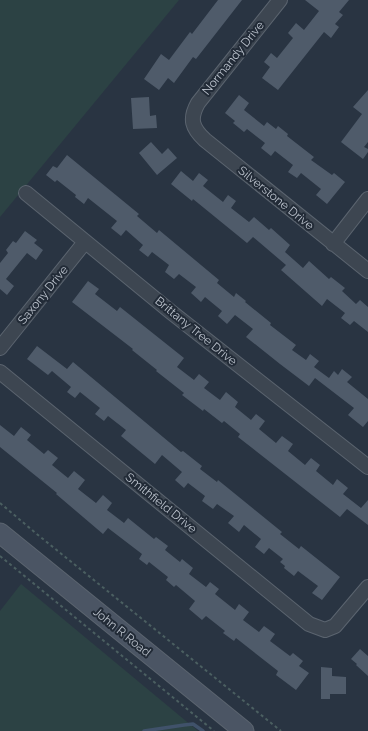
<svg xmlns="http://www.w3.org/2000/svg" width="368" height="731" viewBox="0 0 368 731" font-family="Raleway,sans-serif">
  <style>
    .green { fill: #2c4244 }
    .lines { fill: none; stroke-linecap: round; stroke-linejoin: round }
    .stream { stroke: #40526a; stroke-width: 3.5 }
    .building { fill: #4f5b6a }
    .minor-casing { stroke: #5b646f; stroke-width: 16 }
    .secondary-casing { stroke: #5b646f; stroke-width: 21 }
    .path { stroke: #4b5f61; stroke-width: 2; stroke-dasharray: 3 3; stroke-linecap: butt }
    .minor { stroke: #3d4651; stroke-width: 14 }
    .secondary { stroke: #4b5564; stroke-width: 19 }
    .labels { text-anchor: middle; stroke-width: 4; stroke-linejoin: round; paint-order: stroke }
    .street-label { font-size: 12px; fill: #bac1cb; stroke: #222b37 }
  </style>
  <rect width="100%" height="100%" fill="#293442"/>
  <path class="green" d="M0 0H179L0 217Z
    M21 584 198 731H0V611Z"/>
  <g class="lines">
    <path class="stream" d="M144 731 184 725 193 724 203 731"/>
  </g>
  <path class="building" d="M218 0H242L196 59 193 57 174 83 168 78 159 90 144 79 161 54 169 60 190 32 192 34Z
    M305 0H349L339 12 343 15 335 24 339 27 331 38 324 32 278 90 262 78 270 67 264 62 271 53 277 58 293 38 288 33 296 23 304 30 319 11Z
    M368 90V142L364 147 368 149V152L363 159 341 142 362 114 353 107Z
    M239 95 249 103 244 110 264 126 267 122 276 129 278 126 288 134 287 136 314 157 311 160 332 175 334 173 345 182 327 204 316 195 321 189 301 173 297 178 288 172 293 165 275 151 271 156 261 148 265 143 247 129 244 132 233 123 235 121 225 113Z
    M149 97 150 116 156 115 157 128 133 129 131 98Z
    M151 142 162 154 168 148 177 158 157 175 139 153Z
    M67 155 139 214 137 216 157 233 159 230 219 280 217 283 234 297 236 293 246 301 245 302 271 323 270 325 296 345 292 350 306 360 310 354 319 361 314 367 329 378 334 371 338 375 342 369 352 377 347 382 368 399V421L363 427 348 415 354 408 315 378 309 386 280 364 246 337 253 329 235 315 227 324 218 316 222 311 205 297 201 302 191 293 196 287 179 274 174 279 165 272 169 265 152 252 148 257 139 250 143 245 126 230 121 236 111 228 117 221 88 198 84 204 75 197 76 195 57 180 55 182 46 175 53 166 57 168Z
    M181 171 193 181 199 173 208 180 203 186 223 202 228 195 236 201 231 208 249 222 254 217 269 230 271 228 290 245 285 252 303 268 309 261 329 279 331 277 345 288 342 291 356 304 360 300 368 307V332L354 321 350 325 341 318 345 313 327 299 322 306 281 270 286 265 253 237 247 243 193 199 192 201 171 184Z
    M25 231 37 240 34 243 43 250 36 260 27 253 6 279 14 286 7 295 0 289V263L8 253 6 250 13 241 16 243Z
    M88 281 99 289 95 294 117 311 120 307 184 358 177 367 194 380 199 374 209 382 204 388 220 400 226 392 238 402 235 407 251 420 256 414 265 421 259 429 276 443 282 436 293 444 288 451 305 465 311 458 320 465 316 471 333 485 337 479 348 488 343 494 361 508 368 500V525L347 509 340 517 238 437 240 434 224 421 222 423 204 409 203 411 182 395 184 393 156 371 157 370 132 350 133 349 72 302Z
    M37 346 67 369 73 362 181 452 183 451 202 466 200 469 217 482 218 480 282 532 280 534 299 549 301 546 340 577 322 600 312 593 318 586 298 571 294 576 284 568 285 566 280 562 283 559 269 548 264 554 255 547 261 539 244 525 239 532 228 523 234 516 217 504 213 509 202 501 205 496 188 483 184 488 175 480 182 472 162 455 155 464 121 436 126 430 108 416 104 421 95 414 100 408 80 392 75 398 67 392 71 387 52 371 48 375 27 359Z
    M0 425 14 436 21 427 31 435 27 440 44 454 48 450 58 458 52 465 68 478 74 471 85 480 78 489 96 503 103 495 112 503 107 510 124 523 128 518 154 539 156 537 168 546 165 550 180 562 182 559 193 568 189 574 206 587 210 582 219 589 215 594 235 610 239 604 249 612 243 620 259 632 264 626 275 634 270 641 290 656 293 653 303 661 299 666 309 673 296 690 276 675 278 671 236 638 234 641 223 633 225 631 206 616 202 620 189 609 195 601 176 585 174 587 166 580 168 577 149 562 147 565 139 559 142 554 108 528 103 534 56 494 57 493 0 447Z
    M360 649 368 656V676L356 665 357 664 351 659Z
    M321 667 332 668V676L346 677V694H330V699H321Z"/>
  <g class="lines">
    <defs>
      <path id="minor" d="M280 0 198 103C189 119 192 128 205 140L368 271
        M26 193 171 312 368 467
        M333 244 368 199
        M0 348 85 242
        M0 372 309 624 325 630 335 626 368 587"/>
      <path id="secondary" d="M0 533 244 731"/>
    </defs>
    <use href="#minor" class="minor-casing"/>
    <use href="#secondary" class="secondary-casing"/>
    <path class="path" d="M0 503 38 535 281 731
      M0 556 214 731"/>
    <use href="#minor" class="minor"/>
    <use href="#secondary" class="secondary"/>
  </g>
  <g class="labels">
    <g class="street-label">
      <text transform="translate(233 58) rotate(-51)" y="4">Normandy Drive</text>
      <text transform="translate(276 198) rotate(39)" y="4">Silverstone Drive</text>
      <text transform="translate(43 295) rotate(-51)" y="4">Saxony Drive</text>
      <text transform="translate(196 331) rotate(39)" y="4">Brittany Tree Drive</text>
      <text transform="translate(161 503) rotate(39)" y="4">Smithfield Drive</text>
      <text transform="translate(122 632) rotate(39)" y="4">John R Road</text>
    </g>
  </g>
</svg>
